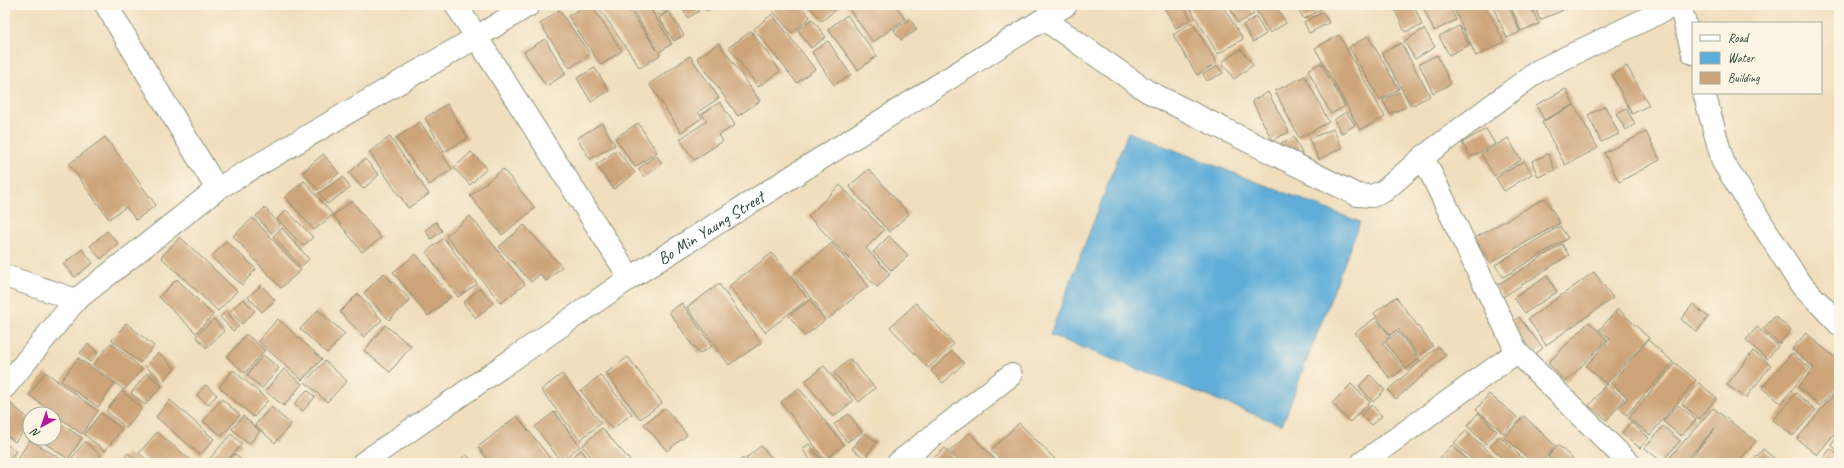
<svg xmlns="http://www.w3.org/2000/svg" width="1844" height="468" viewBox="0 0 1844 468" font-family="Caveat,sans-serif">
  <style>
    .water { fill: #5eadd8; stroke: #3e7586 }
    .building { fill: #cda479 }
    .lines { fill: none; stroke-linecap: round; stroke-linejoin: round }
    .minor-casing { stroke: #888e78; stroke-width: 24 }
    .minor { stroke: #fff; stroke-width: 22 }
    .labels { text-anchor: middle; stroke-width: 4; stroke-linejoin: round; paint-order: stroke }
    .street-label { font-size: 17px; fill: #1f3d34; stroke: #fcf5e5 }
  </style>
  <rect width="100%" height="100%" fill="#fcf5e5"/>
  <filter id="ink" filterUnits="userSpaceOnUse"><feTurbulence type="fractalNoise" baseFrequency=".025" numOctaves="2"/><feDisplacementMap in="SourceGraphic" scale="8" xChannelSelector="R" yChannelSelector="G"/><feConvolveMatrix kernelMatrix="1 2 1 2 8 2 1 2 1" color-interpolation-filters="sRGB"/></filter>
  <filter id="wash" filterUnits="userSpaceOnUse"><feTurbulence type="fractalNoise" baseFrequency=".012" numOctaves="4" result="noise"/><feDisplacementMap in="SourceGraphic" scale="16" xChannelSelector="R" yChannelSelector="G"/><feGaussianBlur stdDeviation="0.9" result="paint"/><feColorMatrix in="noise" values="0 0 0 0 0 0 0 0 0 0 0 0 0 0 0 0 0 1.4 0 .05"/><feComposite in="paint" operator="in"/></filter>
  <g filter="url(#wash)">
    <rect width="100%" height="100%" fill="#f0debd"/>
    <path class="water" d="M1128 132 1360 222 1282 425 1050 335Z"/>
    <g id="blocks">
      <path class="building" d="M586 5H591L622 51 601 65 568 16Z
        M597 5H626L657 50 630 5H648L672 44 659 52 660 55 640 68Z
        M653 5H672L674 7 660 16Z
        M680 5H695L699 11 688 18Z
        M703 5H716L707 11Z
        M778 5H800L810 17 792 33 772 10Z
        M808 5H841L822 21Z
        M846 5H895L905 19 873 42Z
        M1163 5H1183L1191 19 1176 28Z
        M1188 5H1222L1243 39 1218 54Z
        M1228 5H1249L1254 14 1238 23Z
        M1253 5H1276L1286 23 1270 33Z
        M1296 5H1321L1323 8 1304 19Z
        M1393 5H1414L1422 25 1405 32Z
        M1422 5H1449L1456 20 1434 31Z
        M1452 5H1485L1504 42 1476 56Z
        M1492 5H1508L1520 32 1507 38Z
        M1510 5H1530L1539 24 1521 31Z
        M1534 5H1561L1563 10 1540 20Z
        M559 10 590 54 570 68 540 24Z
        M669 12 684 35 674 41 659 18Z
        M1323 12 1329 23 1309 33 1304 22Z
        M772 14 815 69 797 83 754 29Z
        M847 15 877 56 858 70 828 29Z
        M1256 17 1266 34 1253 42 1243 25Z
        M812 19 826 37 811 48 798 30Z
        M910 19 917 30 901 40 894 30Z
        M1192 22 1217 63 1197 75 1173 35Z
        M1459 26 1469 45 1449 55 1439 36Z
        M1424 29 1435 47 1415 59 1404 41Z
        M751 31 780 71 758 87 729 47Z
        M1339 35 1385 117 1360 130 1315 48Z
        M1368 36 1399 89 1380 100 1349 47Z
        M545 39 566 74 546 86 524 52Z
        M828 41 851 75 834 85 812 52Z
        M719 43 760 101 738 116 697 58Z
        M1401 43 1430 96 1411 106 1382 53Z
        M1241 49 1253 65 1234 79 1222 62Z
        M1437 55 1451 84 1433 93 1419 64Z
        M690 56 719 98 698 112 702 118 681 132 649 84Z
        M1321 63 1345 106 1331 114 1308 70Z
        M1218 66 1223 73 1207 81 1203 74Z
        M1627 66 1649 105 1632 114 1612 75Z
        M595 68 609 91 591 102 577 78Z
        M1305 76 1329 122 1299 138 1275 91Z
        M1566 89 1574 105 1544 120 1536 105Z
        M1268 92 1289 132 1272 140 1252 101Z
        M1399 92 1406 107 1390 114 1383 100Z
        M720 102 735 125 719 135 723 141 694 160 680 139 707 121 702 114Z
        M447 104 468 138 444 152 425 118Z
        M1574 105 1598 148 1565 165 1542 122Z
        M1605 106 1619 134 1601 142 1588 115Z
        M1626 108 1635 124 1626 130 1616 114Z
        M1346 112 1355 125 1342 133 1334 120Z
        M420 122 452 169 429 185 396 138Z
        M602 123 615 145 590 159 577 138Z
        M638 123 657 152 635 167 615 138Z
        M1333 129 1342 148 1319 159 1309 139Z
        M1486 129 1495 144 1471 157 1462 143Z
        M1646 132 1660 160 1619 182 1604 153Z
        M105 137 156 205 136 220 126 207 109 219 69 164Z
        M390 137 429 194 408 208 369 152Z
        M1294 137 1302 154 1289 160 1281 143Z
        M1508 138 1521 160 1494 176 1481 154Z
        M617 150 635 173 614 189 596 165Z
        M471 152 487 168 470 185 454 168Z
        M323 154 339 173 318 190 303 172Z
        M1548 154 1555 170 1538 177 1532 161Z
        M656 155 662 163 644 177 638 169Z
        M365 159 379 175 363 189 349 173Z
        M1524 161 1532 174 1504 191 1496 178Z
        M503 169 535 208 502 235 470 196Z
        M869 169 909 214 889 232 849 186Z
        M343 177 350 188 327 204 319 193Z
        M304 181 333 215 314 230 285 197Z
        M840 185 884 230 866 248 890 274 877 287 808 216Z
        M1545 198 1560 223 1490 263 1475 238Z
        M352 201 381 238 362 252 333 215Z
        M265 208 280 225 271 233 256 216Z
        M286 210 313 237 303 246 277 219Z
        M470 216 525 284 501 303 446 236Z
        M253 218 301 270 281 288 233 236Z
        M436 222 442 231 431 239 425 230Z
        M524 225 562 267 546 281 540 274 531 282 499 247Z
        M1560 226 1568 238 1503 277 1495 265Z
        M282 228 309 259 301 267 273 236Z
        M107 231 118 243 101 259 90 246Z
        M889 236 908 255 892 271 873 252Z
        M180 237 237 291 218 311 161 257Z
        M444 238 477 284 458 297 426 252Z
        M226 241 256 269 242 285 211 257Z
        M832 243 868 286 828 319 793 275Z
        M1562 244 1569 255 1503 297 1496 286Z
        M82 249 93 263 75 277 63 264Z
        M772 253 808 299 765 332 729 286Z
        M416 254 451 297 428 316 393 272Z
        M1594 272 1613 298 1546 345 1528 319Z
        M384 273 410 300 389 320 364 293Z
        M1547 276 1557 292 1525 313 1514 298Z
        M177 279 213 315 196 333 159 297Z
        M719 284 761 343 729 365 687 307Z
        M261 285 275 300 262 312 248 297Z
        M480 288 493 303 476 318 463 303Z
        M358 294 382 320 364 337 340 312Z
        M1396 297 1433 346 1419 356 1398 329 1390 335 1374 313Z
        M243 299 255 311 242 324 230 311Z
        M810 300 825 320 805 336 789 316Z
        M682 303 712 346 699 354 669 312Z
        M916 303 954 344 928 368 890 327Z
        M1693 304 1708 317 1697 332 1681 319Z
        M1618 309 1649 338 1606 384 1586 366 1610 339 1599 330Z
        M318 310 345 334 327 353 300 329Z
        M226 311 239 326 233 331 220 317Z
        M1775 316 1791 330 1779 344 1763 329Z
        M1519 317 1543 348 1534 355 1510 324Z
        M1375 318 1390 336 1382 343 1403 369 1390 379 1355 333Z
        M214 319 224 331 206 348 196 336Z
        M278 319 322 359 302 380 258 341Z
        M1589 322 1607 340 1566 382 1548 363Z
        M126 323 154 346 140 363 112 340Z
        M385 325 411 346 390 372 364 351Z
        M1757 327 1778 346 1767 359 1746 340Z
        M1398 332 1419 359 1406 369 1385 342Z
        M1806 333 1839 361V384L1820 406 1798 387 1814 368 1792 349Z
        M246 334 265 350 245 373 227 357Z
        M1648 340 1673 362 1627 415 1619 408 1628 398 1611 383Z
        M111 343 142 369 124 390 93 365Z
        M88 344 98 353 90 362 80 353Z
        M1438 346 1446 355 1396 399 1388 390Z
        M952 351 964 363 943 383 931 371Z
        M1753 351 1771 365 1746 398 1727 385Z
        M158 353 175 368 162 382 145 366Z
        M1792 353 1810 368 1781 403 1762 388Z
        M263 355 279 368 262 388 247 375Z
        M628 357 662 403 640 419 606 373Z
        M78 358 115 384 98 407 61 381Z
        M850 359 875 388 859 402 834 373Z
        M325 361 347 381 327 402 305 382Z
        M1675 363 1696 380 1650 435 1629 418Z
        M824 366 853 401 833 417 805 381Z
        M284 369 302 384 284 406 265 391Z
        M233 370 268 400 254 417 219 387Z
        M45 372 98 411 82 434 29 395Z
        M147 373 162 386 145 405 131 393Z
        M562 374 601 423 580 440 541 390Z
        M600 375 632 414 612 429 581 391Z
        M1370 375 1385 390 1373 402 1359 386Z
        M1699 383 1717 398 1699 419 1682 404Z
        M1351 384 1370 402 1350 422 1332 403Z
        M1606 384 1624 399 1607 420 1589 406Z
        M206 385 217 395 208 405 197 395Z
        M799 388 844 445 825 460 781 402Z
        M307 390 315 397 303 411 294 404Z
        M122 391 142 408 126 428 106 411Z
        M1835 392 1839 396V428L1817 455 1797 439Z
        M1796 393 1816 410 1793 436 1773 420Z
        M1489 394 1517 417 1504 433 1476 410Z
        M222 399 240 415 222 436 203 421Z
        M170 400 214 439 200 455 156 417Z
        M10 403 30 420V424L15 442 5 434V408Z
        M1372 405 1382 416 1371 425 1361 415Z
        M1678 405 1696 420 1681 436 1663 421Z
        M271 407 291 424 275 443 255 425Z
        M665 408 687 435 667 451 644 424Z
        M1713 408 1756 441 1737 463H1687L1715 428 1684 463H1665Z
        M554 412 580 446 561 461 535 427Z
        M101 413 122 429 105 451 84 434Z
        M1478 413 1497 431 1486 444 1467 426Z
        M849 414 862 432 847 442 834 424Z
        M243 416 260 431 249 444 232 429Z
        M517 416 554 463H490L478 447Z
        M1524 416 1557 447 1558 445 1576 462 1555 463 1548 457 1555 448 1541 463H1533L1504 437Z
        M54 419 82 438 68 459 37 438H54Z
        M1631 422 1649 438 1640 448 1622 433Z
        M1019 423 1055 459 1051 463H1004L991 450Z
        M1663 426 1680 441 1662 462 1645 448Z
        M602 428 632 463H597L582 446Z
        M1466 431 1501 463H1476L1454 443Z
        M157 432 194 463H150L139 453Z
        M864 433 877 442 865 458 852 449Z
        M970 433 998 463H961L950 451Z
        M231 434 242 444 225 463H206Z
        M1839 434V451L1831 445Z
        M1500 436 1527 463H1507L1490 446Z
        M30 440 64 461 63 463H18L16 461Z
        M85 442 101 455 95 463H76L71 459Z
        M5 443 16 451 8 463H5Z
        M809 444 823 462 822 463H813L802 449Z
        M1452 445 1471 463H1435Z
        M761 446 776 463H750L746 458Z
        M945 448 956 461 953 463H928Z
        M1763 449 1780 463H1751Z
        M1830 449 1839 455V463H1820Z
        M581 450 592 463H565Z
        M128 453 141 463H119Z
        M235 454 245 463H226Z
        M466 454 474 463H457Z
        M743 458 748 463H737Z"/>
    </g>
  </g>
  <g filter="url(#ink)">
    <use href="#blocks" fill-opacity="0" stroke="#888e78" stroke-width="1"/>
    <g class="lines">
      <defs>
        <g id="minor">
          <path d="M106 5 217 189"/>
          <path d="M456 5 630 278"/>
          <path d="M1680 5 1693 53"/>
          <path d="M1044 19 1147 91 1357 195 1372 196 1384 191 1423 157 1538 71 1675 5"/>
          <path d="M1704 93 1723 162 1799 282 1839 324"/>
          <path d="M1423 157 1517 352 1629 463"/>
          <path d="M5 276 76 300"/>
          <path d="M5 387 76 300 217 189 477 37 529 5"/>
          <path id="s1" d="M363 463 630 278 1066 5"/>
          <path d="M898 463 1011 375"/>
          <path d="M1362 463 1517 352"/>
        </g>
      </defs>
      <use href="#minor" class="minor-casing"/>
      <use href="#minor" class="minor"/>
    </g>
  </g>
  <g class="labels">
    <g class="street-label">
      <text dy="6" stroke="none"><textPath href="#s1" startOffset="420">Bo Min Yaung Street</textPath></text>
    </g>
  </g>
  <rect width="1844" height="468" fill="none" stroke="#fcf5e5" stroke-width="20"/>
  <rect x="1692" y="22" width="130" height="72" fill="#fcf5e5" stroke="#a4ab9e"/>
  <rect x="1700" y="35" width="20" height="6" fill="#ffffff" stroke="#a4ab9e"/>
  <text x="1728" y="42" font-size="12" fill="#1f3d34">Road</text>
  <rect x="1700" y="52" width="20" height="12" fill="#5eadd8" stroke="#a4ab9e"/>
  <text x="1728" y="62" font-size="12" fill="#1f3d34">Water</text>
  <rect x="1700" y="72" width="20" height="12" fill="#cda479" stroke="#a4ab9e"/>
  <text x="1728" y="82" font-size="12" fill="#1f3d34">Building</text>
  <g transform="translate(42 426) rotate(220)"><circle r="19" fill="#fcf5e5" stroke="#a4ab9e"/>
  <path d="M0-3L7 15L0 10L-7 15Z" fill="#b5179e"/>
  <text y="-6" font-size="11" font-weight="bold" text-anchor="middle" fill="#1f3d34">N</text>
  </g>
</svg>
